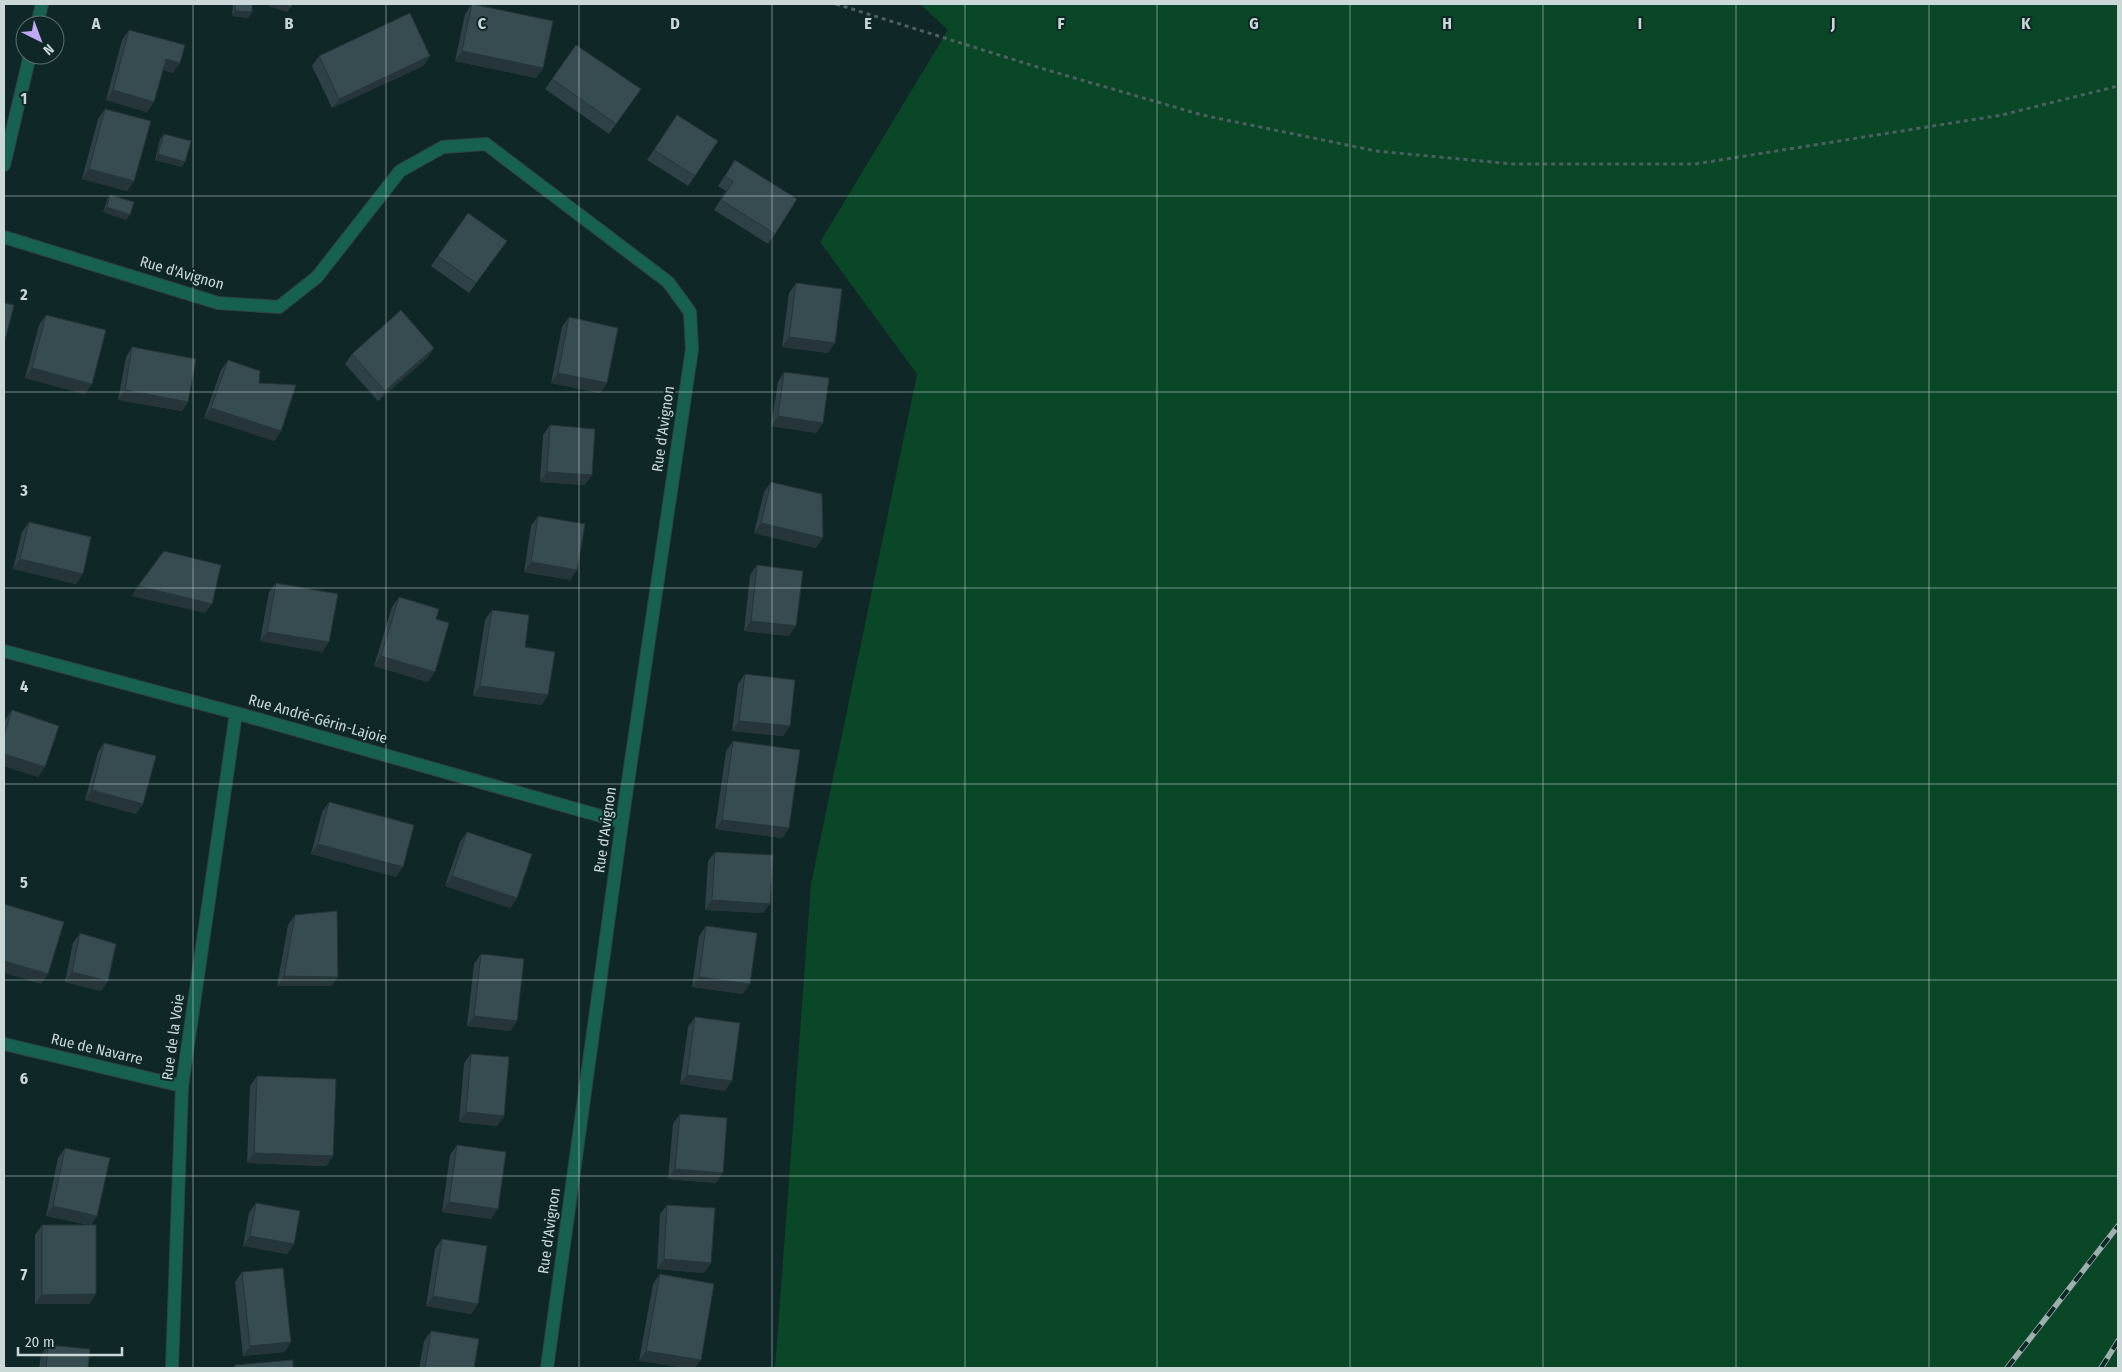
<svg xmlns="http://www.w3.org/2000/svg" width="2122" height="1372" viewBox="0 0 2122 1372" font-family="'Fira Sans Condensed',sans-serif">
  <style>
    .green { fill: #094727 }
    .lines { fill: none; stroke-linecap: round; stroke-linejoin: round }
    .minor-casing { stroke: #2e4343; stroke-width: 14 }
    .path { stroke: #4c6060; stroke-width: 3; stroke-dasharray: 4 4; stroke-linecap: butt }
    .minor { stroke: #176151; stroke-width: 12 }
    .rail-casing { stroke: #9faeae; stroke-width: 5.5 }
    .rail { stroke: #102727; stroke-width: 4; stroke-dasharray: 11; stroke-linecap: butt }
    .wall { fill: #2e4146 }
    .shaded-wall { fill: #263539 }
    .building { fill: #364c51; stroke: #263539 }
    .grid { fill: none; stroke: #cbd8d8; stroke-width: 1; stroke-opacity: 0.55 }
    .labels { text-anchor: middle; stroke-width: 4; stroke-linejoin: round; paint-order: stroke }
    .street-label { font-size: 15px; fill: #cbd8d8; stroke: #102727 }
    .grid-label { font-size: 16px; text-anchor: middle; font-weight: bold; fill: #cbd8d8; stroke: #102727; stroke-width: 4; stroke-linejoin: round; paint-order: stroke }
  </style>
  <rect width="100%" height="100%" fill="#102727"/>
  <path class="green" d="M920 4H2118V1368H775L811 884 917 374 820 242 948 30Z"/>
  <g class="lines">
    <defs>
      <path id="minor" d="M37 25 42 4
        M4 165 30 55
        M4 237 218 303 279 307 317 277 400 171 443 147 486 144 668 282 690 312 692 349 622 822 547 1368
        M4 651 236 713 622 822
        M4 1044 182 1086
        M172 1368 182 1086 236 713"/>
    </defs>
    <use href="#minor" class="minor-casing"/>
    <path class="path" d="M836 4 1047 70 1202 115 1376 151 1513 164H1695L2002 115 2118 86"/>
    <use href="#minor" class="minor"/>
    <defs>
      <path id="rail" d="M2007 1368 2118 1226
        M2101 1368 2118 1341"/>
    </defs>
    <use href="#rail" class="rail-casing"/>
    <use href="#rail" class="rail"/>
  </g>
  <path class="wall" d="M233 4H252V12L248 18 232 16Z
    M472 4 543 68 536 78 455 61 465 14Z
    M129 30 173 73 163 70 154 102 147 112 106 100 122 40Z
    M576 45 641 89 609 134 545 89Z
    M319 56H430L423 66 332 108 312 66Z
    M105 109 134 181 127 191 82 179 98 119Z
    M677 115 695 176 688 186 647 160Z
    M164 134 182 167 155 160 160 139Z
    M735 160 775 234 768 244 714 210 726 191 718 186Z
    M110 195 126 220 103 212 107 200Z
    M468 213 507 241 469 293 431 266Z
    M796 283 828 353 782 347 789 293Z
    M46 315 92 384 85 394 25 378 39 325Z
    M569 317 607 383 600 393 551 383 562 327Z
    M132 347 188 402 182 411 118 400 126 357Z
    M434 348 427 358 378 401 345 364 352 354Z
    M228 360 259 383 281 431 274 441 204 418 221 370Z
    M784 372 823 423 816 433 771 426 778 382Z
    M550 425 585 485 540 482 543 435Z
    M771 482 816 548 754 533 764 492Z
    M538 516 577 570 570 580 524 572 531 526Z
    M29 522 76 584 13 569 22 532Z
    M757 565 789 636 744 631 750 575Z
    M276 583 329 642 322 652 260 641 269 592Z
    M399 597 436 619 428 682 374 666 392 607Z
    M492 610 525 647 542 705 473 696 485 620Z
    M745 674 790 726 783 736 732 731 738 684Z
    M12 710 38 777 4 766V723L5 720Z
    M733 741 789 828 782 838 715 829 726 751Z
    M104 743 136 814 85 800 98 752Z
    M329 802 396 877 311 854 322 812Z
    M467 832 517 898 510 908 445 886 460 842Z
    M715 852 763 913 705 910 708 861Z
    M295 915 338 977 331 986H277L288 925Z
    M706 926 743 994 692 987 699 936Z
    M80 933 108 981 101 991 65 982 73 943Z
    M481 954 517 1021 510 1031 467 1026 474 964Z
    M695 1017 725 1091 680 1084 688 1027Z
    M471 1054 504 1116 497 1126 459 1122 464 1063Z
    M257 1076 333 1156 326 1166 247 1163 250 1086Z
    M680 1114 716 1183 668 1179 673 1124Z
    M457 1145 491 1219 442 1212 450 1155Z
    M65 1148 97 1216 91 1225 96 1294 89 1304H35V1235L42 1225H89L46 1216 58 1158Z
    M256 1203 294 1244 287 1254 243 1246 249 1213Z
    M667 1205 711 1263 704 1273 657 1269 660 1214Z
    M442 1239 478 1304 471 1314 426 1306 435 1249Z
    M242 1272 291 1342 284 1352 243 1356 235 1282Z
    M660 1274 714 1284 639 1361 653 1284Z
    M431 1331 474 1368H419L424 1341Z
    M48 1345 88 1368H39L41 1355Z"/>
  <path class="shaded-wall" d="M270 4H280L291 7 287 12 268 6Z
    M235 11 252 12 248 18 232 16Z
    M462 51 543 68 536 78 455 61Z
    M430 56 423 66 332 108 339 99Z
    M166 59 180 63 173 73 159 69Z
    M113 90 154 102 147 112 106 100Z
    M158 154 185 162 182 167 155 160Z
    M89 169 134 181 127 191 82 179Z
    M107 207 130 215 126 220 103 212Z
    M789 337 835 343 828 353 782 347Z
    M434 348 427 358 378 401 385 391Z
    M32 368 92 384 85 394 25 378Z
    M558 373 607 383 600 393 551 383Z
    M125 390 188 402 182 411 118 400Z
    M211 408 281 431 274 441 204 418Z
    M778 416 823 423 816 433 771 426Z
    M547 472 592 475 585 485 540 482Z
    M761 523 823 538 816 548 754 533Z
    M20 559 83 574 76 584 13 569Z
    M531 562 577 570 570 580 524 572Z
    M138 586 212 604 205 613 131 596Z
    M751 621 796 626 789 636 744 631Z
    M267 632 329 642 322 652 260 641Z
    M381 656 435 672 428 682 374 666Z
    M480 686 548 695 542 705 473 696Z
    M739 721 790 726 783 736 732 731Z
    M4 754 45 767 38 777 4 766Z
    M92 790 143 804 136 814 85 800Z
    M722 820 789 828 782 838 715 829Z
    M318 844 403 867 396 877 311 854Z
    M452 876 517 898 510 908 445 886Z
    M712 900 770 904 763 913 705 910Z
    M4 961 48 974 41 984 4 973Z
    M72 972 108 981 101 991 65 982Z
    M284 976 338 977 331 986H277Z
    M699 977 750 984 743 994 692 987Z
    M474 1016 517 1021 510 1031 467 1026Z
    M687 1075 732 1081 725 1091 680 1084Z
    M466 1112 504 1116 497 1126 459 1122Z
    M254 1153 333 1156 326 1166 247 1163Z
    M675 1169 723 1173 716 1183 668 1179Z
    M449 1202 498 1209 491 1219 442 1212Z
    M53 1206 97 1216 91 1225 46 1216Z
    M250 1236 294 1244 287 1254 243 1246Z
    M664 1259 711 1263 704 1273 657 1269Z
    M96 1294 89 1304H35L42 1295Z
    M433 1296 478 1304 471 1314 426 1306Z
    M291 1342 284 1352 243 1356 250 1346Z
    M646 1351 701 1360 695 1368H684L639 1361Z"/>
  <path class="building" d="M236 4H252V12L235 11Z
    M280 4H292L291 7Z
    M472 4 553 21 543 68 462 51Z
    M410 13 430 56 339 99 319 56Z
    M129 30 185 45 180 63 166 59 154 102 113 90Z
    M576 45 641 89 616 124 552 79Z
    M105 109 151 121 134 181 89 169Z
    M677 115 718 141 695 176 654 150Z
    M164 134 191 141 185 162 158 154Z
    M735 160 797 199 775 234 721 200 733 182 725 176Z
    M110 195 134 202 130 215 107 207Z
    M468 213 507 241 476 283 438 256Z
    M796 283 842 289 835 343 789 337Z
    M4 303 14 305 4 344Z
    M401 310 434 348 385 391 352 354Z
    M46 315 106 330 92 384 32 368Z
    M569 317 618 328 607 383 558 373Z
    M132 347 196 359 188 402 125 390Z
    M228 360 260 371 259 383 296 385 281 431 211 408Z
    M784 372 829 378 823 423 778 416Z
    M550 425 595 429 592 475 547 472Z
    M771 482 822 494 823 538 761 523Z
    M538 516 585 524 577 570 531 562Z
    M29 522 91 537 83 574 20 559Z
    M164 551 221 565 212 604 138 586Z
    M757 565 803 571 796 626 751 621Z
    M276 583 338 594 329 642 267 632Z
    M399 597 439 609 436 619 449 623 435 672 381 656Z
    M492 610 529 615 525 647 555 652 548 695 480 686Z
    M745 674 795 680 790 726 739 721Z
    M12 710 59 726 45 767 4 754V735Z
    M733 741 800 750 789 828 722 820Z
    M104 743 156 756 143 804 92 790Z
    M329 802 414 825 403 867 318 844Z
    M467 832 532 854 517 898 452 876Z
    M715 852 773 855 770 904 712 900Z
    M4 904 64 922 48 974 4 961Z
    M337 911 338 977 284 976 295 915Z
    M706 926 757 933 750 984 699 977Z
    M80 933 116 944 108 981 72 972Z
    M481 954 524 959 517 1021 474 1016Z
    M695 1017 740 1023 732 1081 687 1075Z
    M471 1054 509 1057 504 1116 466 1112Z
    M257 1076 336 1079 333 1156 254 1153Z
    M680 1114 727 1118 723 1173 675 1169Z
    M457 1145 506 1152 498 1209 449 1202Z
    M65 1148 110 1158 97 1216 53 1206Z
    M256 1203 300 1211 294 1244 250 1236Z
    M667 1205 715 1208 711 1263 664 1259Z
    M42 1225H96V1294L42 1295Z
    M442 1239 487 1246 478 1304 433 1296Z
    M283 1268 291 1342 250 1346 242 1272Z
    M660 1274 714 1284 701 1360 646 1351Z
    M431 1331 479 1339 474 1368H425Z
    M48 1345 90 1349 88 1368H46Z
    M293 1360V1368H235V1365Z"/>
  <path class="grid" d="M193 4V1368M386 4V1368M579 4V1368M772 4V1368M965 4V1368M1157 4V1368M1350 4V1368M1543 4V1368M1736 4V1368M1929 4V1368M4 196H2118M4 392H2118M4 588H2118M4 784H2118M4 980H2118M4 1176H2118"/>
  <g class="labels">
    <g class="street-label">
      <text transform="translate(182 273) rotate(16)" y="5">Rue d'Avignon</text>
      <text transform="translate(663 429) rotate(-82)" y="5">Rue d'Avignon</text>
      <text transform="translate(318 719) rotate(16)" y="5">Rue André-Gérin-Lajoie</text>
      <text transform="translate(605 830) rotate(-82)" y="5">Rue d'Avignon</text>
      <text transform="translate(173 1037) rotate(-82)" y="5">Rue de la Voie</text>
      <text transform="translate(97 1049) rotate(13)" y="5">Rue de Navarre</text>
      <text transform="translate(549 1231) rotate(-82)" y="5">Rue d'Avignon</text>
    </g>
  </g>
  <g class="grid-label">
    <text x="96" y="29">A</text>
    <text x="289" y="29">B</text>
    <text x="482" y="29">C</text>
    <text x="675" y="29">D</text>
    <text x="868" y="29">E</text>
    <text x="1061" y="29">F</text>
    <text x="1254" y="29">G</text>
    <text x="1447" y="29">H</text>
    <text x="1640" y="29">I</text>
    <text x="1833" y="29">J</text>
    <text x="2026" y="29">K</text>
    <text x="24" y="104">1</text>
    <text x="24" y="300">2</text>
    <text x="24" y="496">3</text>
    <text x="24" y="692">4</text>
    <text x="24" y="888">5</text>
    <text x="24" y="1084">6</text>
    <text x="24" y="1280">7</text>
  </g>
  <rect width="2122" height="1372" fill="none" stroke="#cbd8d8" stroke-width="10"/>
  <g transform="translate(40 40) rotate(138)"><circle r="24" fill="#102727" stroke="#5b6e6e"/>
  <path d="M0-4L9 19L0 12L-9 19Z" fill="#bfa9f4"/>
  <text y="-8" font-size="14" font-weight="bold" text-anchor="middle" fill="#cbd8d8">N</text>
  </g>
  <path d="M18 1347v8h104v-8" fill="none" stroke="#cbd8d8" stroke-width="2.5"/>
  <text x="25" y="1347" font-size="15" fill="#cbd8d8" stroke="#102727" stroke-width="4" paint-order="stroke">20 m</text>
</svg>
